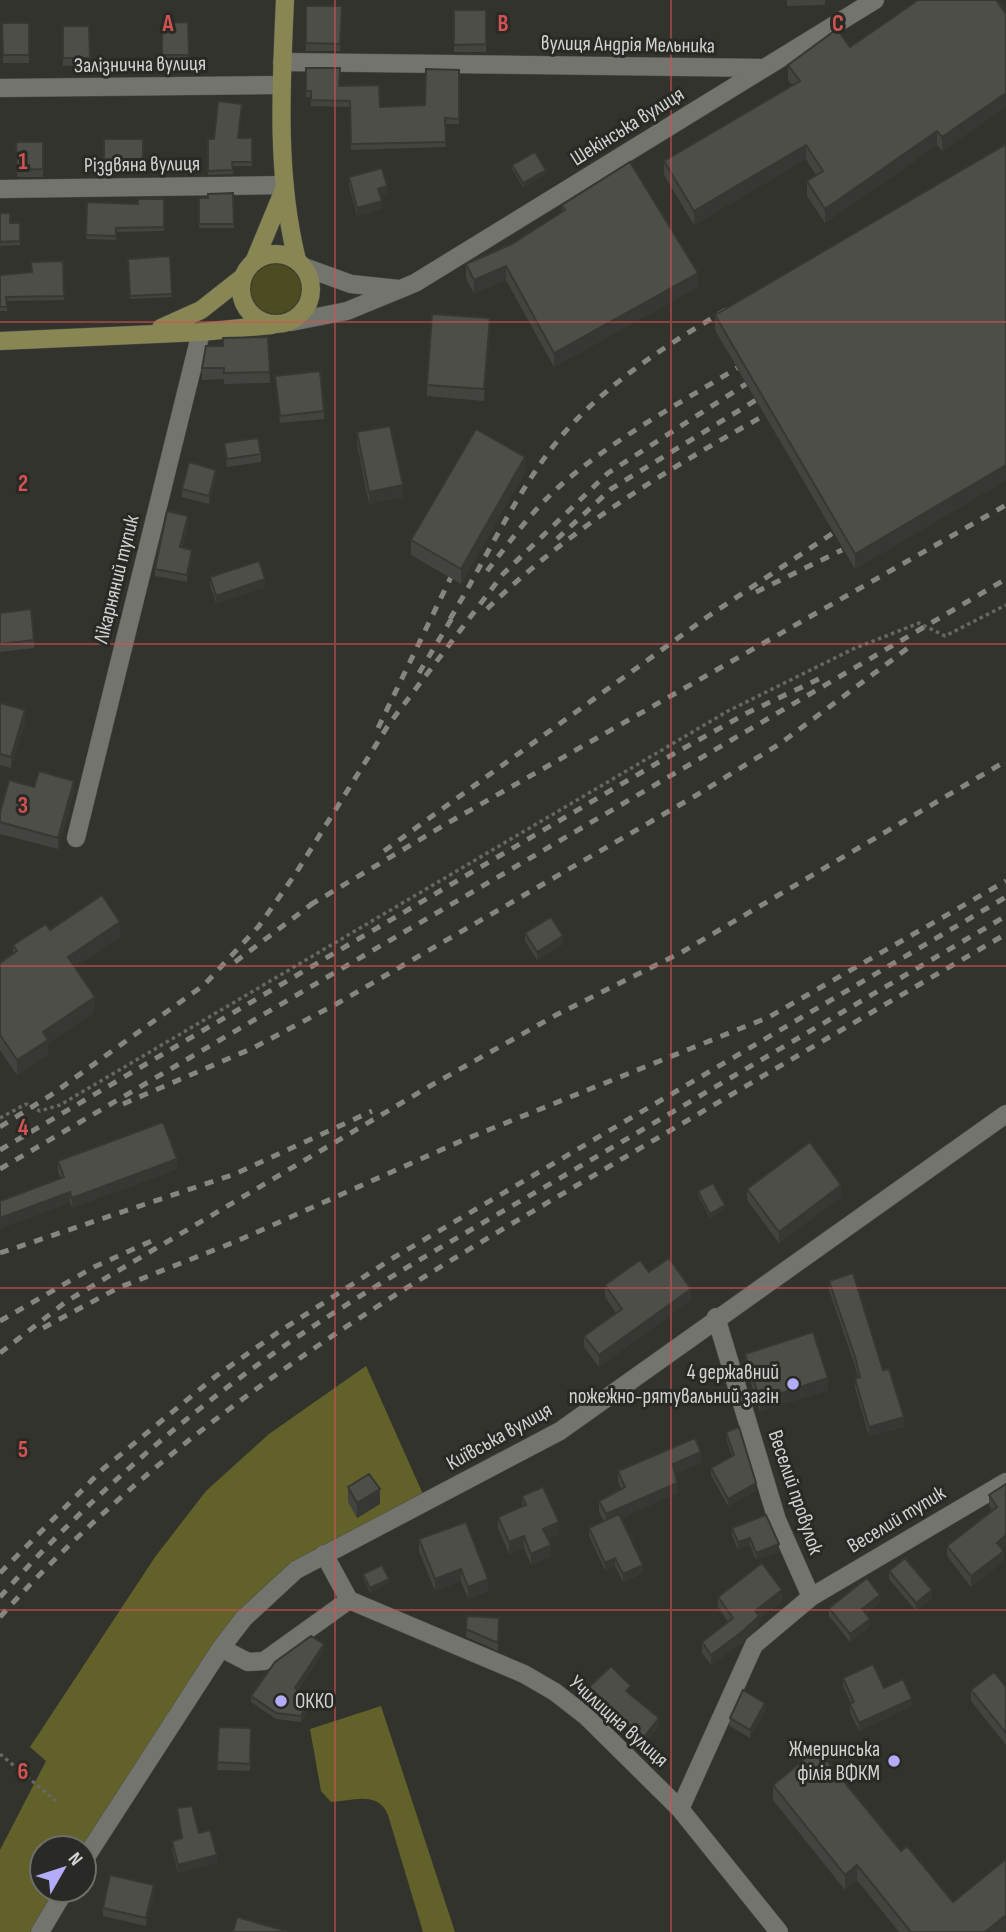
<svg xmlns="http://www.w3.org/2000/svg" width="1006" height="1932" viewBox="0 0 1006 1932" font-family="'Sofia Sans Condensed',sans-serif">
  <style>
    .green { fill: #4d4b21 }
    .forest { fill: #62612a }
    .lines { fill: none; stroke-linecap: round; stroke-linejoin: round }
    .minor-casing { stroke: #4e4e4b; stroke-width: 19 }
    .major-casing { stroke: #4e4e4b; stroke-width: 19 }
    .path { stroke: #676763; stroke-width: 3.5; stroke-dasharray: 3.5 3.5; stroke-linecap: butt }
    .minor { stroke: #74746f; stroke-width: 18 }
    .major { stroke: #888753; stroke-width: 18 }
    .rail { stroke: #858581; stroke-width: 5; stroke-dasharray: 9 9; stroke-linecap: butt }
    .wall { fill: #43433f }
    .shaded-wall { fill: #373733 }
    .building { fill: #4e4e49; stroke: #373733; stroke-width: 2 }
    .grid { fill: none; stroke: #d55252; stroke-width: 2; stroke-opacity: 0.55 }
    .poi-dot { fill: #b3adf9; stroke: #292925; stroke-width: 2.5 }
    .labels { text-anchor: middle; stroke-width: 6; stroke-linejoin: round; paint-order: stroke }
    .street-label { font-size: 21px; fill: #d2d2cf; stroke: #292925 }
    .poi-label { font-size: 21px; fill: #d2d2cf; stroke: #292925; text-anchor: end }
    .grid-label { font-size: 23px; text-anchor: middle; font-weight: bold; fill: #d55252; stroke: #292925; stroke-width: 6; stroke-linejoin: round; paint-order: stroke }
  </style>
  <rect width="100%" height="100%" fill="#33332e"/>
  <path class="green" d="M251 289a25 25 0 1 1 50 0a25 25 0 1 1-50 0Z"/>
  <path class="forest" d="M366 1366 426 1501 269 1592 84 1848H42V1890H65L40 1932H0V1850L46 1761 30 1747 155 1557 206 1491 269 1434Z
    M381 1706 455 1932H423L388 1815C378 1790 352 1801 331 1802L321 1791 310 1729Z"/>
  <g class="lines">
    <defs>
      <path id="minor" d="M282 62 764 68
        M0 88 281 85
        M0 189 285 185
        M304 267 351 284 399 289
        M291 322 347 311 415 283 875 0
        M76 838 201 332
        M716 1317 777 1520 811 1597
        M324 1554 349 1600 524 1674 555 1692 587 1717 680 1809 779 1932
        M221 1648 248 1662 264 1661 349 1600
        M680 1809 754 1645 811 1597 1006 1482
        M84 1860 221 1648 244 1618 296 1570 560 1431 1006 1114
        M40 1932 65 1890"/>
      <path id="major" d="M285 0C281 86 276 176 297 260
        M241 289a35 35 0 1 1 70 0a35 35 0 1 1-70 0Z
        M254 262 283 192
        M161 328 201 310 243 277
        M0 341 201 332 272 325"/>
    </defs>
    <use href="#minor" class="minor-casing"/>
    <use href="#major" class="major-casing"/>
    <path class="path" d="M0 1118 26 1104 40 1111 60 1105 728 711 853 649 919 623 945 636 1006 605
      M0 1754 56 1801"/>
    <use href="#minor" class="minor"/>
    <use href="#major" class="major"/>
    <path class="rail" d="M557 539 611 489 756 400
      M487 571C512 539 536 505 568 479 619 436 680 403 737 368
      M756 592 842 550
      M487 609C569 529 666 470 765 415
      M450 619C485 561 520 484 564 433 611 380 672 341 733 306
      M419 673 455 613
      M378 728 451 577
      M384 851 707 617 833 533
      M310 905 446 824 1006 505
      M235 962 316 901
      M123 1104 253 1048 338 1003 695 796 781 743 908 648
      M0 1127 51 1095 204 985 259 926 296 873 389 724 503 574 608 473 746 384
      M0 1150 659 762 747 713 821 678
      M0 1169 1006 579
      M0 1253 235 1174 372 1111
      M0 1321 94 1267 158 1238
      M43 1328 118 1288 237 1241 461 1141 769 1017 1006 881
      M0 1353 67 1301 430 1086 556 1015 682 952 1006 761
      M0 1573 103 1469 216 1376 277 1333 393 1258 1006 897
      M0 1597C75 1513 158 1438 249 1371 351 1296 463 1235 572 1171 717 1086 861 1001 1006 916
      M0 1617C174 1424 377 1302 598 1173 734 1093 870 1013 1006 934"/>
  </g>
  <path class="wall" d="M787 0H825V5L787 6Z
    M997 1 1006 14V107L942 151 937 145 825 223 807 196V181L816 175 806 159 694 225 664 175V161L792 85 788 80V65Z
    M306 6 342 13 340 51H306Z
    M454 10H486V52H454Z
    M188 22 189 62 162 63V23Z
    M2 23H29V63H3Z
    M63 26H89L90 65 63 66Z
    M306 68 380 107 425 105 459 70V124H445L446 147 351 150 350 107 311 106V97H306Z
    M252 138V166H233V174L208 175V139Z
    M104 139H143V172H104Z
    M16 142H43V177H17Z
    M1006 144V480L855 569 715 330V315Z
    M512 165 546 174 523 187 512 169Z
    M349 177 387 194 380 196 382 209 357 216 349 185Z
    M233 193 234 228H199V198H208Z
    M164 199V231L116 232V240L86 239 87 202 138 204Z
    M562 205 698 287 554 367 506 280 474 294 466 278V264L510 245 562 212Z
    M0 213 10 223H20V245L0 246Z
    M170 256 172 297 130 299 128 259Z
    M63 261 64 300 7 301V311H0V275L32 272Z
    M490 329 484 401 427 396V385Z
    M268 337 270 383 224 384V379L202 380V368L223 346Z
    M275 376 324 411V419L280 423Z
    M357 432 403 497 369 504 357 444Z
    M224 443 261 454V462L227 467Z
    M525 472 461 584 411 555V540Z
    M216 477 209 504 182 497V489Z
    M188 523 182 548 192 556 187 582 155 576V569Z
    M210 577 265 587 216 603 210 585Z
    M0 613 34 640V648L0 652Z
    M0 703 25 722 11 768 0 765Z
    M74 792 58 849 0 834V813Z
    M50 930 120 937 75 967 95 1012 48 1043V1055L17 1075 0 1050V963L13 954V945Z
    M525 933 563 944 537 960 525 941Z
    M58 1161 177 1169 72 1208 58 1171Z
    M747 1189 841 1197 779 1243 747 1200Z
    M698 1191 725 1209 710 1218 698 1195Z
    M649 1272 691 1300 599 1367 584 1347V1336L616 1313 605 1297V1285Z
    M829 1281 883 1370 904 1427 869 1436 855 1388V1379L858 1378 855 1366 829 1290Z
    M745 1354 828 1390 760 1412 745 1365Z
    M726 1432 756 1491 728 1506 711 1475V1468L732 1456 726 1439Z
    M701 1462 675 1474 677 1493 621 1518 643 1573 623 1582 615 1566 605 1570 589 1536V1528L604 1521 599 1512V1501L621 1489 618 1482V1471Z
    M1006 1484 1002 1549 1004 1561 971 1587 947 1556V1546L992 1510 989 1505V1495Z
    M348 1487 380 1504 357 1518 348 1502Z
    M522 1496 559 1534 548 1538 551 1557 531 1565 524 1548 509 1554 498 1528V1517L522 1507Z
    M732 1528 779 1552 756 1560 750 1545 738 1550 732 1535Z
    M419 1539 488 1591 468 1599 461 1581 435 1591 419 1551Z
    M889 1571 932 1598 916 1611 889 1579Z
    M363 1574 389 1583 370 1592 363 1578Z
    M718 1597 782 1601 759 1619V1626L743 1642 711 1665 702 1653V1642L728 1622 718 1607Z
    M880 1602 866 1614 870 1626 850 1642 829 1616V1608Z
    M467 1616 499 1618 498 1651 466 1637Z
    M324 1650 298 1690 310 1704 301 1722 276 1719 251 1702V1696Z
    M843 1678 884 1688 912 1706 859 1731 850 1712V1704L851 1703 843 1686Z
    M1006 1687V1745L971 1701V1690Z
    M584 1692 631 1694 659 1726 640 1750 584 1700Z
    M765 1711 750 1738 730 1726V1718Z
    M219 1727 251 1728 250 1771 217 1770Z
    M773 1785 901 1851 953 1902 1006 1859V1930L1003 1932H899L857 1880 845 1890 773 1800Z
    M177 1808 199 1833 217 1863 178 1873 172 1849V1841L181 1838Z
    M154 1893 146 1926 103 1916V1908Z"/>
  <path class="shaded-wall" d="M1006 93V107L942 151V137Z
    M937 131V145L825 223V209Z
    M806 145V159L694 225V211Z
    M546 170V174L523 187V183Z
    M387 186V194L378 197V189Z
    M382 201V209L357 216V208Z
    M506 266V280L474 294V280Z
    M698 273V287L554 367V353Z
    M490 318V329L484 401V389Z
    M525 457V472L461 584V569Z
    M1006 465V480L855 569V554Z
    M216 470V477L209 504V496Z
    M403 485V497L369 504V492Z
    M188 516V523L180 554V547Z
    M192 550V556L187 582V575Z
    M265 579V587L216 603V596Z
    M25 710V722L11 768V757Z
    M74 781V792L58 849V838Z
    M120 922V937L68 972V957Z
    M563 936V944L537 960V952Z
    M95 997V1012L48 1043V1055L17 1075V1060L43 1032Z
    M177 1159V1169L72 1208V1198Z
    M841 1185V1197L779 1243V1232Z
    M70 1192V1203L0 1229V1218Z
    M725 1205V1209L710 1218V1214Z
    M691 1289V1300L599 1367V1355Z
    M828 1378V1390L760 1412V1400Z
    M904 1417V1427L869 1436V1427Z
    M701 1452V1462L673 1475V1464Z
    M677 1483V1493L606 1525V1514Z
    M756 1483V1491L728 1506V1499Z
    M380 1489V1504L357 1518V1503Z
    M559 1522V1534L543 1540V1529Z
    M1006 1535V1546L997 1553V1543Z
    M524 1536V1548L509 1554V1542Z
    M750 1538V1545L738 1550V1542Z
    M779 1544V1552L756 1560V1553Z
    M551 1545V1557L531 1565V1554Z
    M1004 1551V1561L971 1587V1576Z
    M615 1558V1566L605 1570V1563Z
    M643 1565V1573L623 1582V1574Z
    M461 1569V1581L435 1591V1579Z
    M389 1579V1583L370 1592V1588Z
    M488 1579V1591L468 1599V1587Z
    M782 1590V1601L759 1619V1626L743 1642 711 1665V1655L755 1611Z
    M932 1590V1598L916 1611V1603Z
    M880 1595V1602L862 1617V1609Z
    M870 1619V1626L850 1642V1634Z
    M324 1644V1650L295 1694V1688Z
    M310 1698V1704L301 1722V1716Z
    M912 1699V1706L859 1731V1723Z
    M765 1703V1711L750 1738V1730Z
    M659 1718V1726L640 1750V1742Z
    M217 1855V1863L178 1873V1865Z
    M857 1865V1880L845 1890V1875Z
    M154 1885V1893L146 1926V1918Z
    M1006 1915V1930L1003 1932H985Z"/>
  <path class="building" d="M918 0H996L1006 14V93L942 137 937 131 825 209 807 181 823 171 806 145 694 211 664 161 800 81 788 65 837 29 850 47Z
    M306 6H342L340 44 306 43Z
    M454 10H486V44L454 45Z
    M188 22 189 55H162V23Z
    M2 23H29V55H3Z
    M63 26H89L90 58H63Z
    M306 68H340L339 86 379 85 380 107 425 105 426 69 459 70V119L445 118 446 142 351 144 350 101 311 100V91H306Z
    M218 101 242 104 238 138H252V162H232L233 170 208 171V139H214Z
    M104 139H143V168H104Z
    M16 142H43V169L17 170Z
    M1006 144V465L855 554 715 315Z
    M535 152 546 170 523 183 512 165Z
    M630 162 698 273 554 353 506 266 474 280 466 264 510 245 565 210 562 205Z
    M382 168 387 186 378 189 382 201 357 208 349 177Z
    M233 193 234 224H199V198H208V194Z
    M138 199H164V227L116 228V236L86 235 87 202 138 204Z
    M0 213H10V223H20V241L0 242Z
    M170 256 172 294 130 296 128 259Z
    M63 261 64 296 6 297 7 307H0V275L32 272 31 262Z
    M432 314 490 318 484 389 427 385Z
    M268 337 270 372 224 373V368H202L206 346H223V338Z
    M320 371 324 411 280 416 275 376Z
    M390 426 403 485 369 492 357 432Z
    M476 429 525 457 461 569 411 540Z
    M258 438 261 454 227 459 224 443Z
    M189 462 216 470 209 496 182 489Z
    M167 511 188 516 180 547 192 550 187 575 155 569Z
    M259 561 265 579 216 596 210 577Z
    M31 609 34 640 0 644V613Z
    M0 703 25 710 11 757 0 754Z
    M39 771 74 781 58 838 0 822V813L9 780 34 787Z
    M102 895 120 922 68 957 95 997 43 1032 48 1040 17 1060 0 1035V963L17 951 13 945 46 924 50 930Z
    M551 917 563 936 537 952 525 933Z
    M163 1122 177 1159 72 1198 70 1192 0 1218V1201L64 1177 58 1161Z
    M810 1142 841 1185 779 1232 747 1189Z
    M713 1183 725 1205 710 1214 698 1191Z
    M669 1258 691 1289 599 1355 584 1336 622 1309 605 1285 640 1260 649 1272Z
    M853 1273 883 1370 889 1369 904 1417 869 1427 855 1379 860 1377 855 1357 829 1281Z
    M813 1332 828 1378 760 1400 745 1354Z
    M739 1427 756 1483 728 1499 711 1468 734 1455 726 1432Z
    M695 1438 701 1452 673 1464 677 1483 606 1514 599 1501 625 1487 618 1471Z
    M369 1474 380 1489 357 1503 348 1487Z
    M1006 1484V1535L997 1543 1004 1551 971 1576 947 1546 997 1507 989 1495Z
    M543 1487 559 1522 543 1529 551 1545 531 1554 524 1536 509 1542 498 1517 526 1505 522 1496Z
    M619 1514 643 1565 623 1574 615 1558 605 1563 589 1528Z
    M766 1515 779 1544 756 1553 750 1538 738 1542 732 1528Z
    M466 1522 488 1579 468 1587 461 1569 435 1579 419 1539Z
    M905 1558 932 1590 916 1603 889 1571Z
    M762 1563 782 1590 755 1611 759 1616 743 1631 711 1655 702 1642 733 1618 718 1597Z
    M382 1565 389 1579 370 1588 363 1574Z
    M867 1578 880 1595 862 1609 870 1619 850 1634 829 1608Z
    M467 1616 499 1618 498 1643 466 1629Z
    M311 1636 324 1644 295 1688 310 1698 301 1716 276 1713 251 1696 275 1662Z
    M873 1664 884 1688 903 1679 912 1699 859 1723 850 1704 854 1702 843 1678Z
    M611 1666 631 1686 626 1691 659 1718 640 1742 584 1692Z
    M994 1672 1006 1687V1733L971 1690Z
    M743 1690 765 1703 750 1730 730 1718Z
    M219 1727 251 1728 250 1764 217 1762Z
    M817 1749 901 1851 907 1846 953 1902 1006 1859V1915L985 1932H911L857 1865 845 1875 773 1785Z
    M192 1806 199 1833 210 1830 217 1855 178 1865 172 1841 182 1838 177 1808Z
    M110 1875 154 1885 146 1918 103 1908Z
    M237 1917 286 1931V1932H233Z"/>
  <path class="grid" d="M335 0V1932M671 0V1932M0 322H1006M0 644H1006M0 966H1006M0 1288H1006M0 1610H1006"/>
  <g class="poi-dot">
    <circle cx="793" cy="1384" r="7"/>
    <circle cx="281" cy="1701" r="7"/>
    <circle cx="894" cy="1761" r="7"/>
  </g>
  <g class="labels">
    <g class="street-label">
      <text transform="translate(628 44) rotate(1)" y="7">вулиця Андрія Мельника</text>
      <text transform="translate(140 64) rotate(-1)" y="7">Залізнична вулиця</text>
      <text transform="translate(627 126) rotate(-32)" y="7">Шекінська вулиця</text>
      <text transform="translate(142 164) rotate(-1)" y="7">Різдвяна вулиця</text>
      <text transform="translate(116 579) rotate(-76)" y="7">Лікарняний тупик</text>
      <text transform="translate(499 1436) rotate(-29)" y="7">Київська вулиця</text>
      <text transform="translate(796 1492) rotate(71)" y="7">Веселий провулок</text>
      <text transform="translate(896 1519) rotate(-31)" y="7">Веселий тупик</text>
      <text transform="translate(619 1721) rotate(42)" y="7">Училищна вулиця</text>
    </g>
    <g class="poi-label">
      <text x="779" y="1379">4 державний<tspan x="779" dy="24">пожежно-рятувальний загін</tspan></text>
      <text x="295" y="1708" text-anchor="start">ОККО</text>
      <text x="880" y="1756">Жмеринська<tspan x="880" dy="24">філія ВФКМ</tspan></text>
    </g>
  </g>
  <g class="grid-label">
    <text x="168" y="31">A</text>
    <text x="503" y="31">B</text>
    <text x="838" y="31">C</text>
    <text x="23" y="169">1</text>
    <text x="23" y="491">2</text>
    <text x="23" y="813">3</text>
    <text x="23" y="1135">4</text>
    <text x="23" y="1457">5</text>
    <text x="23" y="1779">6</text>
  </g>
  <g transform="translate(63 1869) rotate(51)"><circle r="33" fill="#292925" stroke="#6d6d69" stroke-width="2"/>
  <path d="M0-5L12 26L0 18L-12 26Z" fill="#b3adf9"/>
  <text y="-10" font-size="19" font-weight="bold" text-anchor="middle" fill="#d2d2cf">N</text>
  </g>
</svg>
